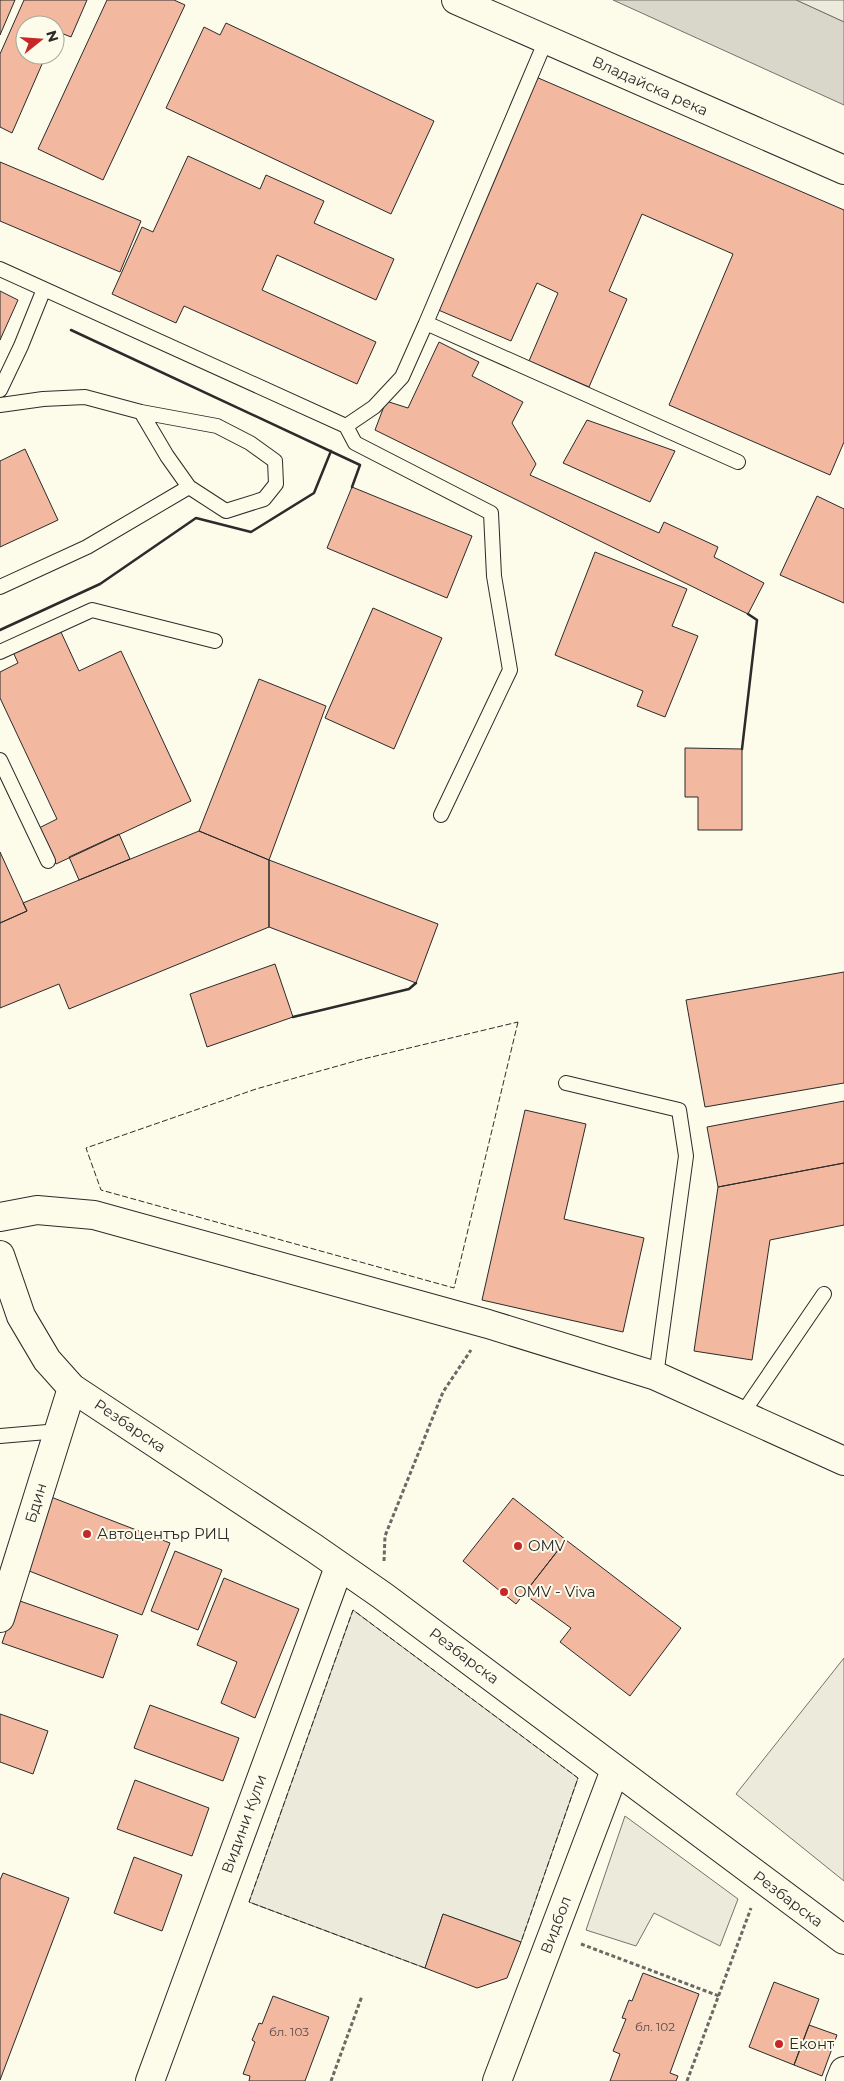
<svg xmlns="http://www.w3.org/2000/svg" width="844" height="2081" viewBox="0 0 844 2081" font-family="Montserrat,sans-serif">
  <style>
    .green { fill: #ecebdb; stroke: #74746e }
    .parking { fill: #eceadb; stroke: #74746e }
    .water { fill: #d8d7c9; stroke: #74746e }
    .building { fill: #f2b8a0; stroke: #2b2b2b }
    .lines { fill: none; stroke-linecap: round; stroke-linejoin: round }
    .lane-casing { stroke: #2b2b2b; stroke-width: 16 }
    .street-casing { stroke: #2b2b2b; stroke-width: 30 }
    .secondary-casing { stroke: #2b2b2b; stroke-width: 30 }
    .path { stroke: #6a6964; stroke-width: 3; stroke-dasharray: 4 2.5; stroke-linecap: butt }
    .lane { stroke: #fdfbea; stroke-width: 14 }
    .street { stroke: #fdfbea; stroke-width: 28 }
    .secondary { stroke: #fdfbea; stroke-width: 28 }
    .fence { stroke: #2b2b2b; stroke-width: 1; stroke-dasharray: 6 2.5; stroke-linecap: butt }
    .wall { stroke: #2b2b2b; stroke-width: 2.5 }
    .poi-dot { fill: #c62828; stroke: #fdfbea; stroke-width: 2 }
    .labels { text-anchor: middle; stroke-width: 4; stroke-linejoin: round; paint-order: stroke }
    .number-label { font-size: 12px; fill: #5d4e48 }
    .street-label { font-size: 15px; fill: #2b2b2b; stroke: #fdfbea }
    .poi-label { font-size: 15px; fill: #2b2b2b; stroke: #fdfbea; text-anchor: start }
  </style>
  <rect width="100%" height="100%" fill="#fdfbea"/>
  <path class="green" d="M796 0H844V22Z
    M353 1610 578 1778 521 1942 443 1914 425 1968 249 1902Z
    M625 1816 738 1899 720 1946 654 1913 636 1946 586 1930Z"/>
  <path class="parking" d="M844 1658V1881L736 1794Z"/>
  <path class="water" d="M613 0H796L844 22V105Z"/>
  <path class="building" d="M0 0H15L0 35Z
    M24 0H87L71 37 56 31 55 34V25H25V55H46L12 133 0 127V54Z
    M107 0H174L185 5 103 180 38 149Z
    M226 23 434 121 391 214 166 108 204 27 220 35Z
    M536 77 844 210V442L830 475 669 405 733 254 642 214 609 291 627 299 589 387 529 361 558 293 537 283 511 341 436 309Z
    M188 156 260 189 266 175 324 201 314 223 394 259 376 300 277 255 262 290 376 342 357 384 184 306 176 323 112 294 142 227 153 232Z
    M0 162 141 221 120 272 0 221Z
    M0 291 18 300 0 340Z
    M439 342 479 362 472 376 523 402 512 423 536 464 530 475 659 533 664 522 718 547 714 557 764 583 748 614 375 430 386 401 408 408Z
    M587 420 675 451 650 502 563 463Z
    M25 449 58 520 0 547V461Z
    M352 487 472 536 447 598 327 548Z
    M817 496 844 509V603L780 575Z
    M595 552 687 589 672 626 698 636 665 717 637 706 643 691 555 655Z
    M373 608 442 638 394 749 325 718Z
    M60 630 79 671 121 651 191 801 56 864 39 828 57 819 0 698V672L18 663 13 652Z
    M259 679 326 706 269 860 199 831Z
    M685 748 742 749V830H698V797H685Z
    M199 831 269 860V927L69 1009 59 984 0 1008V923L27 911 23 903Z
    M119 834 130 859 79 880 69 857Z
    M0 852 27 911 0 923Z
    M269 860 438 924 416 983 269 927Z
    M275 964 293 1017 207 1047 190 994Z
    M844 972V1083L705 1107 686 1000Z
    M844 1101V1163L718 1187 707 1127Z
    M525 1110 586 1124 564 1219 644 1238 623 1332 482 1300Z
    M844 1163V1225L770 1240 752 1360 694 1351 718 1187Z
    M51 1497 170 1543 142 1615 24 1569Z
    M513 1498 566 1540 516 1604 463 1561Z
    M566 1540 681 1628 630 1696 560 1642 571 1628 524 1594Z
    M175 1551 222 1570 198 1630 151 1611Z
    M224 1578 299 1609 255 1718 221 1703 237 1662 197 1645Z
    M17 1600 118 1635 103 1678 2 1643Z
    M150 1705 239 1738 223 1781 134 1748Z
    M0 1714 48 1731 33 1774 0 1762Z
    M135 1780 209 1808 192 1856 117 1829Z
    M134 1857 182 1875 162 1931 114 1913Z
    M3 1873 69 1898 0 2080V1880Z
    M443 1914 521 1942 507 1978 477 1988 425 1968Z
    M643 1973 699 1994 670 2073 678 2076 676 2081H610L620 2054 613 2051 626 2019 622 2018 629 2000 632 2001Z
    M774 1982 819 1999 794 2065 749 2047Z
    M273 1996 329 2017 305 2081H249L250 2076 243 2074 255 2042 252 2040 259 2023 262 2024Z
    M809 2025 837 2035 822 2076 794 2065Z"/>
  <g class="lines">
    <defs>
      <path id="lane" d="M0 269 346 426 374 407 402 377 426 323 738 462
        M426 323 546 40
        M0 390 21 346 44 289
        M0 405 43 399 85 397 141 412 217 426 250 443 275 461 276 484 264 499 226 511 189 487 167 456 141 412
        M346 426 355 443 491 513 494 576 510 670 441 815
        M0 587 87 547 189 487
        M0 652 92 610 215 641
        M0 760 48 861
        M566 1083 679 1110 686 1156 656 1376
        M742 1414 824 1294
        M0 1436 59 1431"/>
      <path id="street" d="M456 0 844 170
        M0 1217 37 1210 94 1215 488 1324 656 1376 844 1461
        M0 1618 72 1388
        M150 2081 339 1567
        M497 2081 615 1770
        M840 2081 844 2071"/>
      <path id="secondary" d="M0 1255 21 1316 47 1360 72 1388 314 1548 383 1596 844 1940"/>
    </defs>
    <use href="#lane" class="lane-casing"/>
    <use href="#street" class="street-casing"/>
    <use href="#secondary" class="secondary-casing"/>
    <path class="path" d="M384 1561 385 1536 443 1392 471 1350
      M581 1944 719 1996
      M331 2081 362 1996
      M687 2081 751 1908"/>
    <use href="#lane" class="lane"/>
    <use href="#street" class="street"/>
    <use href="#secondary" class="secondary"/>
    <path class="fence" d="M518 1022 454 1288 101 1190 86 1148 256 1089 359 1060Z
      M425 1968 249 1902 353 1610 578 1778 521 1942"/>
    <path class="wall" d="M71 330 360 465 352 487
      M0 630 100 584 196 518 251 532 314 493 331 451
      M742 749 757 620 748 614
      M293 1017 409 989 416 983"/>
  </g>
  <g class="poi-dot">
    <circle cx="87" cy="1534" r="5"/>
    <circle cx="518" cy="1546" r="5"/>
    <circle cx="504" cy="1592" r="5"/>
    <circle cx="779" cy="2044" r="5"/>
  </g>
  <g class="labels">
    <g class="number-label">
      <text x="655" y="2031">бл. 102</text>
      <text x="289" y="2036">бл. 103</text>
    </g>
    <g class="street-label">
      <text transform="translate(650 86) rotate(24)" y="5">Владайска река</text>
      <text transform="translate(130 1426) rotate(34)" y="5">Резбарска</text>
      <text transform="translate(36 1503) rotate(-73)" y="5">Бдин</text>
      <text transform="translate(464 1656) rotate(37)" y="5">Резбарска</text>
      <text transform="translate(244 1824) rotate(-70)" y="5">Видини Кули</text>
      <text transform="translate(788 1899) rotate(37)" y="5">Резбарска</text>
      <text transform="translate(556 1925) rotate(-69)" y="5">Видбол</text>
    </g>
    <g class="poi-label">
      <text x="97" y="1539">Автоцентър РИЦ</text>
      <text x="528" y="1551">OMV</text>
      <text x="514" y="1597">OMV - Viva</text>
      <text x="789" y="2049">Еконт</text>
    </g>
  </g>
  <g transform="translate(40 40) rotate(73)"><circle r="24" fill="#fdfbea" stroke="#a9a89e"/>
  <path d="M0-4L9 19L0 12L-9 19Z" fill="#c62828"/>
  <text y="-8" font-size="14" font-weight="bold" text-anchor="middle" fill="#2b2b2b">N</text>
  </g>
</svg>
